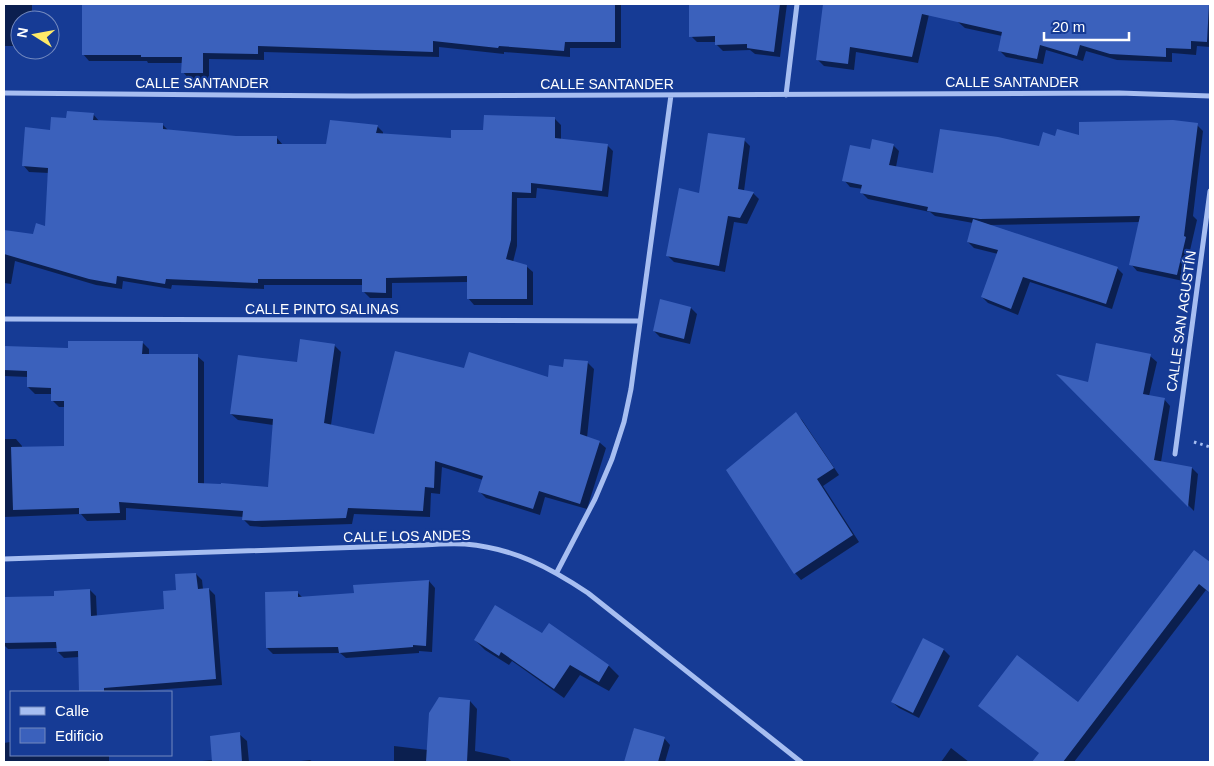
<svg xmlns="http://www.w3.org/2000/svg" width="1214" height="766" viewBox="0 0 1214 766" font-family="Arial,sans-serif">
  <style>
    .shadow { fill: #0007 }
    .building { fill: #3b61bc }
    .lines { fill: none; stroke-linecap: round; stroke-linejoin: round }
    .path { stroke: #a7bef1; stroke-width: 3; stroke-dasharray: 2.5 4; stroke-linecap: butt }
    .minor { stroke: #a7bef1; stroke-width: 5 }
    .labels { text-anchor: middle; stroke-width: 4.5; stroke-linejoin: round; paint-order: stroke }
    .street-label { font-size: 14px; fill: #fff; stroke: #163b95 }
  </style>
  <rect width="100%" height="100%" fill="#163b95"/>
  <path class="shadow" d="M4 4H32V20H20V35L14 36V46H4Z
    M83 4H621V48H570V57L504 52V54L439 47V57L264 52V60L209 59V79H189L183 72V63H148L147 61H89L83 54Z
    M690 4H787L780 57 755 54 750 50 723 51 716 44V42H697L691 36Z
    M824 4H924L930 10 918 63 856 52 854 70 824 66 818 60Z
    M961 4H1210V47L1197 46 1196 55 1172 53V62L1117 60 1086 51 1083 61 1046 50 1043 64 1006 57 999 50 1002 36 965 28 958 22Z
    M93 114 99 121 162 124 169 131 236 137 277 138 283 145H327L377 126 383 132V135L452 139 555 119 561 125V140L607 145 613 151 608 197 537 188 536 198H517V246L513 262 526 266 533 272V305H474L468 298V282L392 283V298H370L364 292V285H264V289L172 285 171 289 123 281 122 289 96 285 15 261 11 284 4 283V231L34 236 47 228 49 173 29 172 23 165 52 131 68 119Z
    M1197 125 1203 131 1193 216 1197 220 1183 281 1137 271 1131 264 1140 222 988 225 1117 268 1123 274 1112 309 1030 282 1018 315 988 303 982 297 998 254 974 248 968 242 973 223 935 216 930 212 868 199 862 193 863 189 850 187 844 180 871 151 893 145 899 151 896 167 934 175 1040 147 1056 137Z
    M744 140 750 146 744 191 753 193 759 199 747 224 734 222 725 272 674 262 667 255 700 195Z
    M691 308 697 314 690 344 660 337 654 331Z
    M143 343 149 349V356H197L204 362V485L269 488 273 425 238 420 231 414 298 364 334 345 341 352 331 425 375 435 465 370 549 378 565 368 587 362 594 369 587 438 599 442 606 448 587 509 545 497 540 515 486 498 480 492 483 480 442 467 440 494 431 493 430 517 354 514 352 524 262 527 250 526 244 520V517L126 508V520L87 521 81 514 4 517V439H16L22 446V448L66 447 65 407H59L52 400V394H35L28 387V377L4 376V347L69 349Z
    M1150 356 1157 362 1149 396 1164 399 1170 406 1161 462 1192 468 1198 474 1194 511 1060 376 1089 384Z
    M796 414 802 420 839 475 823 486 859 542 801 580 795 573Z
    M1194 552 1210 564V593L1206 590 1074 762H1034Z
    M196 574 202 580 203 589H209L215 595 222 685 126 692H81L79 657 64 658 58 652V648L8 649 4 645V598L55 597 90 590 96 596 97 617 165 610 177 591Z
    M429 581 435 588 432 652 419 651V653L346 658 340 653 273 654 267 648 298 593 303 598 355 594V587Z
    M542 635 609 666 619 676 609 691 580 675 564 698 512 661 509 665 485 650 475 640Z
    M923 640 944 650 950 656 919 718 899 708 892 702Z
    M470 701 477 709 475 751 508 758 512 762H394V746L428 750Z
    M634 729 664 738 670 745 665 762H625Z
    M239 734 247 741 249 762H191L213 760Z
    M10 742 11 755H109V762H4V743Z
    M951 748 969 762H941Z
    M310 760 313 762H293Z"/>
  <path class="building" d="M82 4H615V42H565L564 51 499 46 498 48 433 41V52L258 46V54L203 53V73H181L182 57H141V55H82Z
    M689 4H780L774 52 747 48V44L715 45V36L689 37Z
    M823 4H1209L1207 42 1191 41V49L1166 48V57L1110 54 1080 45 1077 56 1040 45 1037 59 998 51 1002 32 922 14 912 57 850 47 848 64 816 60Z
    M67 111 94 113 93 120 163 123V129L236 136H277V144H326L330 120 378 125 376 133 451 138V130H483L484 115 555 117V138L608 144 602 191 531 183V193L512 192 511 240 506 259 527 265V299H467V276L386 278V293L362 292V279H258V283L166 279 165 284 117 276 116 284 89 279 4 254V230L33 234 36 223 45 226 48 168 22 166 25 127 50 130 51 117 66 118Z
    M1173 120 1198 123 1184 236 1186 237 1177 275 1129 265 1140 216 980 219 927 211 928 207 860 193 862 185 842 181 850 145 870 149 872 139 894 144 889 165 933 173 940 129 998 137 1039 146 1043 132 1055 136 1057 129 1079 135V122Z
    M708 133 745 138 738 189 754 192 740 218 728 216 719 266 666 256 679 188 699 193Z
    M973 219 1118 267 1106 304 1023 277 1011 309 981 297 998 250 967 242Z
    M660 299 691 307 684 339 653 331Z
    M300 339 335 344 324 423 374 434 395 351 464 368 469 352 548 377 549 365 563 367 564 359 588 361 580 434 600 441 580 504 539 491 533 509 478 492 483 476 435 461 434 488 425 487 423 511 348 508 346 518 255 521 242 520 243 511 119 502 120 513 79 514V508L13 510 11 447 64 446V401H51V388L27 387V371L4 370V346L68 348V341H143L142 354H198V483L221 484V483L268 487 273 419 230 414 238 355 297 362Z
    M1096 343 1151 354 1143 394 1165 398 1154 460 1192 467 1188 507 1056 374 1088 382Z
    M796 412 834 468 817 479 853 535 794 574 726 470Z
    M1194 550 1210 562V593L1199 584 1063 762H1032L1039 753 978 706 1017 655 1078 702Z
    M196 573 198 589 209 588 216 679 104 688V692H79L78 651 57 652 56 642 4 643V597L54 596V591L90 589 91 616 164 609 163 591 176 590 175 574Z
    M429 580 426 646 413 645V647L339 653 338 647 266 648 265 592 298 591V597L354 593 353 585Z
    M495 605 542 633 549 623 609 665 599 682 570 665 554 689 501 652 499 656 474 640Z
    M923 638 944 649 913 713 891 702Z
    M439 697 470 700 467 762H426L429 713Z
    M634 728 665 737 658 762H624Z
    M240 732 242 762H212L210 736Z"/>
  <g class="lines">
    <path class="path" d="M1194 442 1210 447"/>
    <path class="minor" d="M4 93 353 96 1119 93 1210 96
      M786 95 797 4
      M4 319 640 321
      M1175 454 1210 191
      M4 559 423 545C437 544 451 543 465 544 513 548 549 567 588 593L801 762
      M557 572 595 499 612 459 624 422 631 389 671 95"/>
  </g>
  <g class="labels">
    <g class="street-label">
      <text x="1012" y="87">CALLE SANTANDER</text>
      <text x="202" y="88">CALLE SANTANDER</text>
      <text x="607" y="89">CALLE SANTANDER</text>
      <text x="322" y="314">CALLE PINTO SALINAS</text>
      <text transform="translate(1181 321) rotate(-82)" y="5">CALLE SAN AGUSTÍN</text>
      <text transform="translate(407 536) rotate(-1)" y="5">CALLE LOS ANDES</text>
    </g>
  </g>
  <rect width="1214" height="766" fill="none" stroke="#ffffff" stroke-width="10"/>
  <rect x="10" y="691" width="162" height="65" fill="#163b95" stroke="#7389bf"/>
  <rect x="20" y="707" width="25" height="8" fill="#a7bef1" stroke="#7389bf"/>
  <text x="55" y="716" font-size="15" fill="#ffffff">Calle</text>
  <rect x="20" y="728" width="25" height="15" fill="#3b61bc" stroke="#7389bf"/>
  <text x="55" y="741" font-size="15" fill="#ffffff">Edificio</text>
  <g transform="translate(35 35) rotate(281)"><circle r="24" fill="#163b95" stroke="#7389bf"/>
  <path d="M0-4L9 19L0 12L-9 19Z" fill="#ffea68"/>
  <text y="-8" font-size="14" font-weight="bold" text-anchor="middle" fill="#ffffff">N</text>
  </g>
  <path d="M1044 32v8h85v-8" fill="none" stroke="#ffffff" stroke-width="2.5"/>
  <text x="1052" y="32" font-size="15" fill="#ffffff" stroke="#163b95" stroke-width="4" paint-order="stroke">20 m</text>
</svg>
